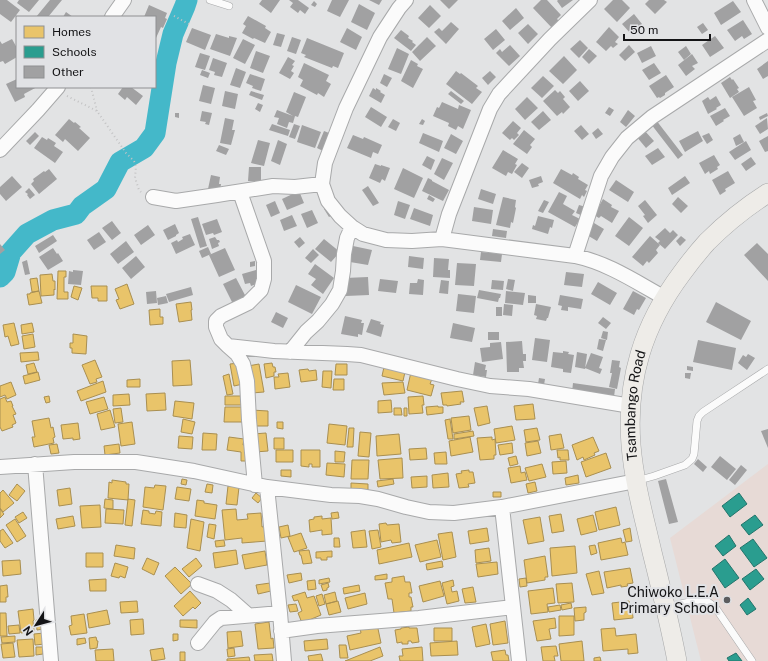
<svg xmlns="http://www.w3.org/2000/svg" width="768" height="661" viewBox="0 0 768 661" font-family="'Public Sans',sans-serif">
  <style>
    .education { fill: #e7dad6 }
    .homes { fill: #e9c46a; stroke: #a98f51 }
    .schools { fill: #2a9d8f; stroke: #23746b }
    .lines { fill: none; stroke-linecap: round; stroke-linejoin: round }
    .river { stroke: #44b8c9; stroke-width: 21 }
    .building { fill: #a1a1a2 }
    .lane-casing { stroke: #a8a9aa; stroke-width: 8 }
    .street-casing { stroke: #a8a9aa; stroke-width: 16 }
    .secondary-casing { stroke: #a8a9aa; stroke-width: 20 }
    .path { stroke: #c3c3c4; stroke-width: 2; stroke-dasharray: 1 3; stroke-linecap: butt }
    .lane { stroke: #fbfbfb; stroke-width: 7 }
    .street { stroke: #fbfbfb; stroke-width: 14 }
    .secondary { stroke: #eeece8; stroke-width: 19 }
    .poi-dot { fill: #5c5c5e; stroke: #e1e2e5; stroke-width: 1.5 }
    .labels { text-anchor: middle; stroke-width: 4; stroke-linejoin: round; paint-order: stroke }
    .street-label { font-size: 14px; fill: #141416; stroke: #e1e2e5 }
    .poi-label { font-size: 14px; fill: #141416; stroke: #e1e2e5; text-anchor: end }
  </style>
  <rect width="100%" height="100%" fill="#e2e3e4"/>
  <path class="education" d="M768 464V661H701L670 538Z"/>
  <path class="homes" d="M58 271H66V277H64V292H68V299H57Z
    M52 274 53 281H55V290L54 289V295L41 296 40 275Z
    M37 278 39 291 32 292 30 279Z
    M127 284 134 304 120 309 116 300 119 299 115 289Z
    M74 286 82 288 78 300 71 297Z
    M91 286H107V301H98V298H92Z
    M39 291 42 303 29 305 27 294H30V293Z
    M191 302 192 310H191L192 320 179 322 176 304Z
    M160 309V317H163V324L150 325 149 310Z
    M14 323 19 344 11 346 8 336 5 337 3 325Z
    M32 323 34 332 22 334 21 325Z
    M33 334 35 347 24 349 22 336Z
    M73 334 87 336 86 354 72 353V348H70V343H73Z
    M38 352 39 360 21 362 20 353Z
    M95 360 102 377 96 379 97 382 90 384 82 365Z
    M190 360 192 385 173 386 172 361Z
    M34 363 37 372 28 374 26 365Z
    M239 363 243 384 234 386 230 364Z
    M272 363 273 367H275L276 372H274V376L266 378 264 364Z
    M259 364 264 392 252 393 248 366Z
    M336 364H347V375H335Z
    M384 367 405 372 403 381 382 376Z
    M308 369 309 371 316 370 317 380 301 382 299 370Z
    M323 371H332L331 388 322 387Z
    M38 372 40 380 25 384 23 376Z
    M411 372 432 379 430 384 434 385 431 396 407 390Z
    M288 373 290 387 275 389 274 377H279L278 374Z
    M229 374 233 394 227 395 223 376Z
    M140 379V387H127V380Z
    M334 379H344V390H333Z
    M103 381 106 392 81 401 77 391Z
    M11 382 16 395 7 399 5 395 0 397V386Z
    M403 382 405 393 384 395 382 383Z
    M462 391 464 402H460L461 404 447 406V405H443L441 393Z
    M165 393 166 410 147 411 146 394Z
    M129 394 130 405 113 406V395Z
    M49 396 50 402 46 403 44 397Z
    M225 396H246V405H225Z
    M423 396 424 405H422L423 413 409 414 408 397Z
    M5 397 7 402 11 401 13 406H12L16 414 13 415 16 423 12 425 13 427 2 431 0 427V399Z
    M104 397 108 409 90 414 86 402Z
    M391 400 392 412 378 413V401Z
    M175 401 194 403 192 419 173 416Z
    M533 404 535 419 516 420 514 406Z
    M438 406V407H443V413L427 415 426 407Z
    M487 406 490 423 478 426 474 408Z
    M225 407H245V422H224Z
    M121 408 123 422 115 423 113 409Z
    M394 408H401L402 415H394Z
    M404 408H407V416H404Z
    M110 410 115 427 101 430 97 414Z
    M251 410 268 411V426H251Z
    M469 416 471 430 453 433 451 418Z
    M49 418 51 428 53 427 55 437 53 438 54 443 34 447 32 437H35L32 421Z
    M183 419 195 422 192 434 181 432Z
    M450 419 453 439H448L445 420Z
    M132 422 135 444 121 446 118 424Z
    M277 422H283V429L277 428Z
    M78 423 80 439 73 440V438L63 439 61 425Z
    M329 424 347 426 345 445 327 443Z
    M512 426 515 440 496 443 494 429Z
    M349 428H354L353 447H347Z
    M537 428 540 440 526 442 524 430Z
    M473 431 474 436 454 439V434Z
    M360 432 371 433 369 457 358 456Z
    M203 433 217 434 216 450H202Z
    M266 433 268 451 255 452 253 434Z
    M399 434 401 454 377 456 376 436Z
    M561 434 564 448 551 450 549 436Z
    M179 436 193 437 192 449 178 448Z
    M229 437 244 439 243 445 249 444 250 461H241V452L227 450Z
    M470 437 473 452 451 456 449 441Z
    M492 437V440L495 439 496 455H494V459L480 460 477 438Z
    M593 437 599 451 594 453 595 455 584 460 583 457 577 460 572 445Z
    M274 438H284V449H274Z
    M538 441 541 453 527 456 525 443Z
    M512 443 513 453 500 455 498 445Z
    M57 444 59 453 51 454 49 445Z
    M119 444 120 453 105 455 104 446Z
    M426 448 427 459 410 460 409 449Z
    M276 450H293V462H276Z
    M301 450H320V467H312V464H309V467L301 466Z
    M557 450H568L569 460H560V457L558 458Z
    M335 451 345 452 344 462H335Z
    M446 452 447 464H435L434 453Z
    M606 453 611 468 586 477 581 462Z
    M516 456 518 464 510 466 508 458Z
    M402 458 403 478 380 479 378 460Z
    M352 460H369L368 479H351Z
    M566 461 567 473 553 474 552 462Z
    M327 463 345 464 344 477 326 475Z
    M542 464 546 477 529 481 525 468Z
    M520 466 521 473 525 472 527 480 511 483 508 468Z
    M281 470H291V477L281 476Z
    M469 470V472H473L475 483 468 484 469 487 459 488 456 474 462 473 461 471Z
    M448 473 449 487 433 488 432 475Z
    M578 475 579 483 566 485 565 478Z
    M427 476V487L412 488 411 477Z
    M182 479 187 480 186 485 181 484Z
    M393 479 394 484 378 487 377 481Z
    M112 480 126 482V484H129L128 500 108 498 109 482 112 483Z
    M535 482 537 491 528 493 526 484Z
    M351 483 368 484V490L351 489Z
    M17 484 25 491 17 501 9 495Z
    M207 484 213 485 212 493 205 492Z
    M155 485 166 486 163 510 143 507 145 487 154 488Z
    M228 486 239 487 237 505 226 504Z
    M177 487 191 489 189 501 175 499Z
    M70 488 72 504 59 506 57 490Z
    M3 490 14 503 3 512 0 508V493Z
    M493 492H501V497H493Z
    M256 493 262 498 258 503 252 498Z
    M105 499 113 500V509L104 508Z
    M128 499 135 500 132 526 125 525Z
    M197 500 204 501V503L217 505 215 519 195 516Z
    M100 505 101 527 82 528 80 506Z
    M616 507 620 525 599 530 595 512Z
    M0 509 4 514 0 518Z
    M106 509 124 510 123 524 105 523Z
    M236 509 237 520 248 519 247 514 261 513 262 527 266 526 267 541 242 543V538L225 540 222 510Z
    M143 510 149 511V513L155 514 156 511 162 512 161 526 141 524Z
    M23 512 27 518 19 523 15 517Z
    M338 512 339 518 332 519 331 513Z
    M175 513 187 515 186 528 174 527Z
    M561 514 564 531 552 533 549 516Z
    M593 515 597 531 581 535 577 519Z
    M73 516 75 526 58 529 56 519Z
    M322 516V519L331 518 332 534 322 535V530L310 532 309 520 314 519V517Z
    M540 517 544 541 528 544 523 520Z
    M15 519 26 536 17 542 6 525Z
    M191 519 204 522 200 551 187 548Z
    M386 523 387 525 399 524 401 542 392 543 391 540 381 542 379 524Z
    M209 524 216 525 214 539 207 537Z
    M288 525 290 536 281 538 279 527Z
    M487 528 489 541 470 544 468 531Z
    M630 528 632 541 626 542 623 530Z
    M3 529 13 543 5 548 0 541V531Z
    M365 530 367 547 353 548 351 532Z
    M378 530 381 547 372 549 369 531Z
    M452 532 456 557 443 560 438 534Z
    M301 533 307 548 294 552 288 537Z
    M334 538H339L340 547H334Z
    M621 538 622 543 625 542 628 555 601 560 598 543Z
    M224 540 225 546 216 547 215 541Z
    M437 540 441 557 420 562 415 545Z
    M409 543 412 557 379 564 377 550Z
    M116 545 135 548 134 559 114 556Z
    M595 545 597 553 591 555 589 546Z
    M575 546 577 573 552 576 550 548Z
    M489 548 491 561 476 563 475 550Z
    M236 550 238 564 215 568 213 553Z
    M309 550 312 563 303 564 301 555H300L299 551Z
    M265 551 267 565 245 569 242 555Z
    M332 551V557H327V560H321V558H316V552Z
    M86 553H103V567H86Z
    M545 556 548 577H545V580L527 583 524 560Z
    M147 558 159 563 154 575 142 569Z
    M196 558 202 566 189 577 182 569Z
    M20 560 21 574 3 576 2 561Z
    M442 561 443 567 427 570 426 564Z
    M497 562 498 574 478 577 476 564Z
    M115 563 128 567 125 578 120 576 119 578 111 576Z
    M175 567 192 584 181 594 165 576Z
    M630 568 633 583 627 584 628 586 621 587V585L607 588 604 572Z
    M599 571 604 593 592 595 586 574Z
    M301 573 302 580 289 583 287 575Z
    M387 574V579L375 580V576Z
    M404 576 405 582H410L412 593H409V597H411L413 607H411V611L394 613 392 599H388L385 583 392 582V578Z
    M329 578 330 582 319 584V580Z
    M526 578 527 586 520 587 519 579Z
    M106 579V591H90L89 580Z
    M315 580 316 589 308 590 307 581Z
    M453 580 454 586 451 587 452 592 457 591 459 601 447 604 442 583Z
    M440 581 444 596 423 602 419 586Z
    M270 583 271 591 258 594 256 585Z
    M328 583 329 587 327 588V590L323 591 321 585Z
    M572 583 574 602 558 603 556 584Z
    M7 585 8 597H6V602H0V586Z
    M359 585 360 591 344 594 343 588Z
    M473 587 476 602 465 603 462 589Z
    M553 588 555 603 547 604 548 612 531 614 528 591Z
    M190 591 201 603 195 609 193 607 183 616 174 606Z
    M305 592 307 598 314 596 321 615 302 623 298 613 302 611 298 600 294 601 292 596Z
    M335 592 337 601 326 604 324 595Z
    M365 593 367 604 348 609 345 598Z
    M322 594 325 604 319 606 316 596Z
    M137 601 138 612 121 613 120 602Z
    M338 601 341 612 329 615 326 604Z
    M629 601 630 608H632L633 618 614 620 612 603Z
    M571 603 572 608 562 610 561 605Z
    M296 604 298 611 290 612 288 605Z
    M560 605 561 610 549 612 548 607Z
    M586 607V612L584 613V620L575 621 574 608Z
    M33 609 34 620 33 621 34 631 21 633 18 611Z
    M107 610 110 624 89 628 87 614Z
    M0 613H6L7 636H0Z
    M84 614 87 633 71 635 69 626 72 625 71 616Z
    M559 616H574V635L559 636Z
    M555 618 556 628 549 629 551 639 537 641 533 621Z
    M43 619 44 629 37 630 36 620Z
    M143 619 144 634 131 635 130 620Z
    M180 620H197V628L180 627Z
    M505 621 508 643 493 645 490 624Z
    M269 622 271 639 273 638 274 648 258 649 255 624Z
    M377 624 381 643 350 650 347 636 361 633 360 628Z
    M486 624 490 644 476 647 472 627Z
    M19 625 20 633 9 634 8 626Z
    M409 627V628H417L419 642 412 643 411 641H408V644H402V642L397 643 395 630 401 629V628Z
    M434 628H452V641H434Z
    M615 628 616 636 636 634 638 653 628 654V649L603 651 601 629Z
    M241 631 243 646 228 648 227 632Z
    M44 633 45 644 35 645 34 634Z
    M173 634H178V640L173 641Z
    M15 636V642L2 643 1 637Z
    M96 637 97 641H98L97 648 90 649 89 638Z
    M85 638 86 643 77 645V639Z
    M33 639 34 656 19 657 17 640Z
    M327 639 328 649 305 651 304 641Z
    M457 641 458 655 431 656 430 643Z
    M582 641 584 661H561L559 644Z
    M13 643 15 657 3 658 1 644Z
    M339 645H346L348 658H340Z
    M556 646 558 656H554L555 661H543L541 647Z
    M36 647H43V654L36 655Z
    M380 647 383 656 370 661H345Z
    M422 647 423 661H400L399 656H403L402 649Z
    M163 648 165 659 152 661 150 650Z
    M234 648 235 656 228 657 227 649Z
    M113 649 114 661H96L95 650Z
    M505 650 506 655H508L509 661H493L491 652Z
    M180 652H185V661H180Z
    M272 654 273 661H255L254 655Z
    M321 654 323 661H309L308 656Z
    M249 657 250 661H227V659Z
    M600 657 601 661H594V658Z"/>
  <path class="schools" d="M739 493 747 504 730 517 722 506Z
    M755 515 763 525 749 535 741 525Z
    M729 535 736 546 723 556 715 546Z
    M753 539 767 558 754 567 740 548Z
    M725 559 739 578 725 588 712 569Z
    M756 569 764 579 750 590 742 579Z
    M748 598 756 609 747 615 740 605Z
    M736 653 742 661H729L727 658Z"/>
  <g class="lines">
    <path class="river" d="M0 277 5 272 11 252 27 234 53 220 76 214 82 206 106 189 120 162 144 148 155 133 166 63 173 34 185 6 187 0"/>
  </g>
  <path class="building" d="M0 0H7L20 10 11 22 0 14Z
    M19 0H39L29 12 17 3Z
    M50 0H62L48 17H36Z
    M262 0H280L271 13 259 4Z
    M289 0H298L309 8 305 14 300 10 298 13 290 7 293 3Z
    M332 0H349L340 17 327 11Z
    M369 0H382L379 5Z
    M440 0H458L449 9Z
    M541 0H547L561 15 557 19 560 22 553 29 533 8Z
    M558 0H573L562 8 557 1Z
    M613 0H622L630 8 617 22 604 9Z
    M649 0H664L667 2 655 14 645 4Z
    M314 1 317 4 315 7 311 5Z
    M733 1 741 12 721 25 714 13Z
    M359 4 375 13 367 30 351 22Z
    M149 5 167 13 165 18 167 19 163 28 161 27 156 38H155V17H144Z
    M430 5 441 16 429 28 418 18Z
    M516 8 524 18 510 30 502 21Z
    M66 12 73 17H63Z
    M634 14 642 24 631 34 622 24Z
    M248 16 266 26 265 28 271 32 265 43 254 38 253 39 242 33 246 26 243 24Z
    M743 20 752 34 744 39 742 36 735 41 727 30Z
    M451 22 459 29 446 44 434 32 439 28 442 31Z
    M703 23 708 30 702 34 697 27Z
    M528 24 538 34 528 44 518 33Z
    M609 27 619 37 615 42 618 44 613 48 611 46 606 51 596 42Z
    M192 28 211 35 205 50 186 42Z
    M347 28 362 37 356 50 340 42Z
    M496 29 505 40 493 50 484 39Z
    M401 30 409 36 408 38 413 41 412 42 416 45 411 51 394 38Z
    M277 33 285 35 281 47 273 45Z
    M216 34 229 38V36L237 38 230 56 210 49Z
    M715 36 724 48 710 57 702 45Z
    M292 37 301 40 296 54 287 51Z
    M427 37 436 46 420 61 412 52Z
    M307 38 344 53 338 68 333 66 332 68 304 57 306 55 301 53Z
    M12 39 17 48V57L5 64 3 61 0 62V41L2 44Z
    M243 39 255 45 245 64 233 58Z
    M580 40 588 48 579 58 570 49Z
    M510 45 520 56 509 66 496 53 500 49 502 52Z
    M629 45 635 52 625 61 619 55Z
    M651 46 656 56 642 63 637 53Z
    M686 46 691 54 684 60 678 52Z
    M397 48 409 54 401 74 388 69Z
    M589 49 597 56 589 64 582 57Z
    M256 51 270 56 263 73 250 68Z
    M200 53 210 56 205 70 195 67Z
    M692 54 698 63 692 66 695 69 686 76 678 65Z
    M564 56 577 70 563 84 549 71Z
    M288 57 295 61 292 65 294 66 291 71 294 73 290 79 279 73Z
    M213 58 227 63 222 77 214 75 215 72 209 70Z
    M411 60 418 64 417 66 423 69 413 88 401 81Z
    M768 61V76L763 79 757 69Z
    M304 63 329 75 326 81 331 84 324 97 318 93 317 95 300 86 303 80 298 77Z
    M654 63 661 73 649 80 642 70Z
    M236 68 246 72 240 88 230 85Z
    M202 70 210 73 208 78 200 75Z
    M456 71 460 74 461 73 478 86 476 88 482 92 472 104 446 84Z
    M490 71 496 77 488 85 482 78Z
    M250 74 265 79 261 91 252 88 253 86 246 83Z
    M384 74 392 78 387 87 380 83Z
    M666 75 674 87 665 93V95L660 98 659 97 657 98 649 86Z
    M543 76 554 86 542 98 531 88Z
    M730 77 732 80 733 79 739 88 737 89 739 92 730 98 721 83Z
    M17 79V87H37L24 94 25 97 15 102 6 84Z
    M580 81 589 91 578 101 569 91Z
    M203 85 215 88 211 104 199 101Z
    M123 87H131L143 96 136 105 127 97 125 100 118 94Z
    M749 87 756 100 753 101 757 108 744 116 732 97Z
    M373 88 376 90V88L381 91 380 92 385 95 381 103 369 96Z
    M555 90 558 93 560 91 565 97 563 99 570 107 563 114 562 112 557 116 543 101Z
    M225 91 238 94 235 109 222 106Z
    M251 91 264 95 262 100 249 95Z
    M451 91 464 101 461 104 448 94Z
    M294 92 306 97 298 117 295 116 293 123 289 122 287 128 277 124 279 118 274 117 277 110 293 116 286 112Z
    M716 96 721 105 716 108 717 109 708 114 702 101 708 97 710 100Z
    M527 97 538 108 525 120 515 109Z
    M442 102 458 109 459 105 471 110 463 129 458 126 456 130 448 126 449 123 433 116 437 107 439 108Z
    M258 103 263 105 260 112 255 109Z
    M371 107 387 117 381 127 365 117Z
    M609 107 614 110 610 116 605 113Z
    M725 108 730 116 723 120 724 121 716 126 710 116Z
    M628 110 635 116 626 127 620 122Z
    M202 111 212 113 209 125 205 124 206 122 200 121Z
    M543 111 551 120 539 130 531 122Z
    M175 113H179V118L175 117Z
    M767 113 768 116 760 120 759 117Z
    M225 118 234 120 232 130H235L231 145 220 143Z
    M767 118 768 129 760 134 755 126Z
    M69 119 74 123 75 122 81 127 79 128 90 138 78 151 65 139 63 142 55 135Z
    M393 119 400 123 396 131 388 127Z
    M422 119 425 121 423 125 419 124Z
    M656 120 683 155 678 159 651 124Z
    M513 121 521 128 517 133 519 135 514 140 512 138 510 140 502 133Z
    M272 124 290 130 288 136 269 130Z
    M294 124 300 126 295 139 289 137Z
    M302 125 321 132 315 148 297 142Z
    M581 125 589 134 582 140 574 131Z
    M598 128 603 134 596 139 592 133Z
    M524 130 535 139 530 145 532 147 527 154 513 144Z
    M644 130 654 141 646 148 636 136Z
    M324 131 329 133 323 151 317 148Z
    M698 131 703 141 685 152 679 141Z
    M35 132 39 136 30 145 26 141Z
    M423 133 443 141 439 152 419 143Z
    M709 133 713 140 707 144 702 136Z
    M451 134 463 141 456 154 444 148Z
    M740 134 744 142 736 146 733 138Z
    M353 135 363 139 364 137 382 145 378 154 373 152 371 158 347 148Z
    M768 136V151L765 152 759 141Z
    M42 137 47 140 48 138 56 143 54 146 63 152 55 163 34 148Z
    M258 140 270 143 264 166 251 163Z
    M278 140 287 144 280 165 271 161Z
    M746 141 751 150 735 160 729 152Z
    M219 145 229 149 226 155 216 151Z
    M658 148 665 157 652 165 645 156Z
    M503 150 518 159 515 164 517 165 512 174 508 172 506 176 492 168Z
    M714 155 720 165 717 167 718 169 710 174 709 171 705 174 699 163Z
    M427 156 435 160 431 170 422 165Z
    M751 157 756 164 746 171 741 164Z
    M442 158 453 163 444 180 434 174Z
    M522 163 529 168 522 178 514 172Z
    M375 164 381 166V165L390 168 385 181 382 179 380 183 369 178Z
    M249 167H261V182L248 181Z
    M403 168 423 178 414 198 394 189Z
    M49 169 57 179 39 194 31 184 34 181 33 179 44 171 45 172Z
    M561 169 572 175 573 173 579 177 578 179 588 185 585 190 587 191 584 197 582 195 580 199 553 183Z
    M728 171 735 183 725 189 726 191 720 195 712 180Z
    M211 175 220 177 219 184H221L220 191 208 189Z
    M12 176 22 187 6 201 0 194V187Z
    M541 176 543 182 538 184 539 186 532 188 529 180Z
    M685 176 690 183 672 195 668 188Z
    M428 178 432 180V181L449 190 443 201 422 191Z
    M616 180 634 192 628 202 609 190Z
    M368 186 379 203 373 206 362 190Z
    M29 188 35 195 30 199 27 195 28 194 25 192Z
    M481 189 496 194 493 204 478 199Z
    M299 191 304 203 287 210 282 199Z
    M559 192 567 196 563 204 575 211 572 215 580 219 575 227 548 212Z
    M429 195 435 199 433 202 427 199Z
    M503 197 516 200 515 207 516 208 513 223 511 222 510 228 496 225Z
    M678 197 688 206 681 213 672 204Z
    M603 199 612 205 611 207 619 211 612 223 601 216 599 218 594 215Z
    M544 200 549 202 543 213 538 211Z
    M645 200 657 215 648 223 643 216 645 215 638 206Z
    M275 201 280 213 271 217 266 205Z
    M398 201 410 205 405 219 394 215Z
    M579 205 586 207 583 216 576 213Z
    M329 206 334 214 329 217 324 209Z
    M474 207 493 210 491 224 472 221Z
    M414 208 433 215 430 226 410 219Z
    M312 210 318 223 307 228 301 214Z
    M292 215 297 226 284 231 280 220Z
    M538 216 554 220 552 228 550 227 548 234 532 229 533 225 535 226Z
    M198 217 207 246 200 248 191 219Z
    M629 217 643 228 629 246 615 236Z
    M217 219 222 232 214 235 213 233 206 235 202 224Z
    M112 221 121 233 112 240 102 228Z
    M594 223 604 229 597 241 587 235Z
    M175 224 179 233 176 235V236L168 240 163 230Z
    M148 225 155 235 141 245 134 235Z
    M665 228 670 233 673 230 678 235 665 249 658 243 660 241 655 237Z
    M493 229 507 231 506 238 492 236Z
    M99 232 106 242 94 250 87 240Z
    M190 234 195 245 176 254 171 243 177 240 178 242 183 239 182 237Z
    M53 235 57 241 39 253 35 246Z
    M650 236 660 245 656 250 658 253 649 263 647 261 643 266 632 257Z
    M681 236 686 240 680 246 676 241Z
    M215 237 217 240H219L220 242 218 243 219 246 212 249 209 239Z
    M300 237 305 243 299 248 294 242Z
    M324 239 340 252 331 262 315 249Z
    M126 241 134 252 118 264 110 254Z
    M757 243 768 254V281L744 255Z
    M0 244 5 250 0 254Z
    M353 246 372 250 368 265 350 262Z
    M208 247 211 254 202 258 199 251Z
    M53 248 57 254 58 253 63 261 48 270 39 257Z
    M225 248 235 270 219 277 209 255Z
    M313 249 319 255 311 263 305 258Z
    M481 252 502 254 501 262 480 260Z
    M136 256 145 267 131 279 122 268Z
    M409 256 424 258 423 269 408 267Z
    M434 258 449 259 448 270H450V278L433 277Z
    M27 260 30 274 25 275 22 262Z
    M255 261V266L250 267V262Z
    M457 263 476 264 474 286 455 285Z
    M315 264 334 278 323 294 311 285 316 279 308 274Z
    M73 270 83 271 81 285 68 284 69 271 73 272Z
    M256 270 260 283 251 286 250 283 245 284 242 274Z
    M566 272 584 274 582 287 564 285Z
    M368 277 369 295 346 296 345 278Z
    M236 278 246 297 233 304 223 284Z
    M380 279 398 281 396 293 378 291Z
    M418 279 424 280 423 295 409 294 410 283H417Z
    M508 279 515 280 513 291 506 289Z
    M441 280 449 281 448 294 439 293Z
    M492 280 504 281 503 290 491 289Z
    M598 282 617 293 610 305 591 294Z
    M296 285 321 297 312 314 288 302Z
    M191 287 193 295 169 302 166 294Z
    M479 290 501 294 500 298H499L498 302 477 298Z
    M156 291 157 303 147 304 146 292Z
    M506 291 525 293 523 305 505 303Z
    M633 291 646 298 639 310 637 309 634 315 623 309Z
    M458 294 476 296 474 313 456 311Z
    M528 295 536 296V303H528Z
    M560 295 583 299 581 309 568 307V311L561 310 562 306 558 305Z
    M166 296 168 303 158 305 157 298Z
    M716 302 751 321 741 340 706 322Z
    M504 304 513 305 512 316 503 315Z
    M536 304 551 307 548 318H547L546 321 536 319 537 316 534 315Z
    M496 307H502V316H496Z
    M276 312 288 318 283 328 271 322Z
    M345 316 362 320 361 323H364L362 335 358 334V337L341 334Z
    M603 317 611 323 606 329 598 323Z
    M371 319 381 322 380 324 384 325 381 337 366 332Z
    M453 323 475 328 472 342 450 338Z
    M603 331 608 332 607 340 601 338Z
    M488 332H499V340H488Z
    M535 338 550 340 547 362 532 360Z
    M599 339 606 340 603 351 597 349Z
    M698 340 736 348 732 370 693 362Z
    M522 341 523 354H526V361H523L524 368H519V372H507L506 342Z
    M501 342 503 359 482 362 480 348 490 347V343Z
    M563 351 569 352 568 354 574 355 571 373 563 372V369L551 367 553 352 563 353Z
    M577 352 587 354 585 369 575 367Z
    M591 353 603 357 599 368 602 369 600 374 585 368Z
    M748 354 755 358 747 370 738 363 743 355 746 357Z
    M612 360 620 361 619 367 621 368 617 389 609 387 612 373H610Z
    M475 362 486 365 485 370H487L486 377 473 375Z
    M687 366 693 367V371L687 370Z
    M685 373H691L690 379 685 378Z
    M539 378 545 379 544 385 538 384Z
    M573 383 615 389 614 397 572 392Z
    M768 429V448L761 431Z
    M720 456 736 469 727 480 711 467Z
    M698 459 707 467 703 472 694 464Z
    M741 465 747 470 735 485 729 480Z
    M666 479 678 522 669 524 658 481Z"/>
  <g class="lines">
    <defs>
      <path id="lane" d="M210 0 229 6
        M636 481 654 476 685 465 692 459 694 454 697 421 699 416 703 412 768 369
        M666 607 704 599 715 607 752 661"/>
      <path id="street" d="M406 0 399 8 380 37 346 108 325 163 322 184 328 201 340 216 352 227 363 234 386 240 412 241 442 239 575 256C608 263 636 282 665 298
        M754 0 768 28
        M112 17 124 0
        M0 150 38 110 58 87
        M240 192 264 261V279L261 290 248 303 221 316 216 321V327L221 339 228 346 237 354 243 364 247 381 249 420 255 485
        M153 197 176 201 217 195 273 186 295 187 322 184
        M442 239 449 214 490 109 499 94 550 39 590 0
        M575 256 601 176 612 157 627 138 652 117 768 40
        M228 346 274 351 347 354 361 355 457 379 490 386 529 389 631 406
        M290 352 306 332 318 321 332 304 340 290 343 271 344 254 347 238 352 227
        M35 464 51 661
        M0 467 74 462H136L194 471 267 487 331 495 360 496 378 499 406 507 429 512 454 513 502 507 636 481
        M267 487 280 613 284 661
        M502 507 519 661
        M198 584 217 591 231 600 248 615
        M281 631 317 626 419 618 513 607
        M198 643 215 622 221 618 280 613"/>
      <g id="secondary">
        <path id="s1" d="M677 661C670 624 661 588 652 552 644 517 634 482 631 445 626 380 643 325 682 273 690 262 698 252 707 242 725 224 746 207 768 193"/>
      </g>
    </defs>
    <use href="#lane" class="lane-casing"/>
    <use href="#street" class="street-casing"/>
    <use href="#secondary" class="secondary-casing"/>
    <path class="path" d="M174 16 189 24
      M91 87 97 111
      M67 96 97 111 126 153 134 161 136 166 135 178 139 190 141 192"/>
    <use href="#lane" class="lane"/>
    <use href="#street" class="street"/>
    <use href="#secondary" class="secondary"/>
  </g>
  <circle class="poi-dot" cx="727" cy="600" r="4"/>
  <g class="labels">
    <g class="street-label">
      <text dy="5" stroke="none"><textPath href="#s1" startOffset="261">Tsambango Road</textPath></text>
    </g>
    <g class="poi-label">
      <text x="719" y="597">Chiwoko L.E.A<tspan x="719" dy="16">Primary School</tspan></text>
    </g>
  </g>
  <rect x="16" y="16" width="140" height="72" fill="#e1e2e5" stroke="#8f9092"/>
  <rect x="24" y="26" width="20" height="12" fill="#e9c46a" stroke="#8f9092"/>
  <text x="52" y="36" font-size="12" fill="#141416">Homes</text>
  <rect x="24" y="46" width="20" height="12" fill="#2a9d8f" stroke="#8f9092"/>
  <text x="52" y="56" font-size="12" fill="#141416">Schools</text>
  <rect x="24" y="66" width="20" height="12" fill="#a1a1a2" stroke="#8f9092"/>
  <text x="52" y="76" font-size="12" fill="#141416">Other</text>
  <g transform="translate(36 625) rotate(234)" stroke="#e1e2e5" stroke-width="3" paint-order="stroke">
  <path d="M0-3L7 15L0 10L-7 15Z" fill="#141416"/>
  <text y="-6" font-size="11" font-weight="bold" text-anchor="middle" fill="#141416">N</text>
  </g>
  <path d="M624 34v6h86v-6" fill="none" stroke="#141416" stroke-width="2"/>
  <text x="630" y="34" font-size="12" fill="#141416" stroke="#e1e2e5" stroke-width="3" paint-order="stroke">50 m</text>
</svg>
